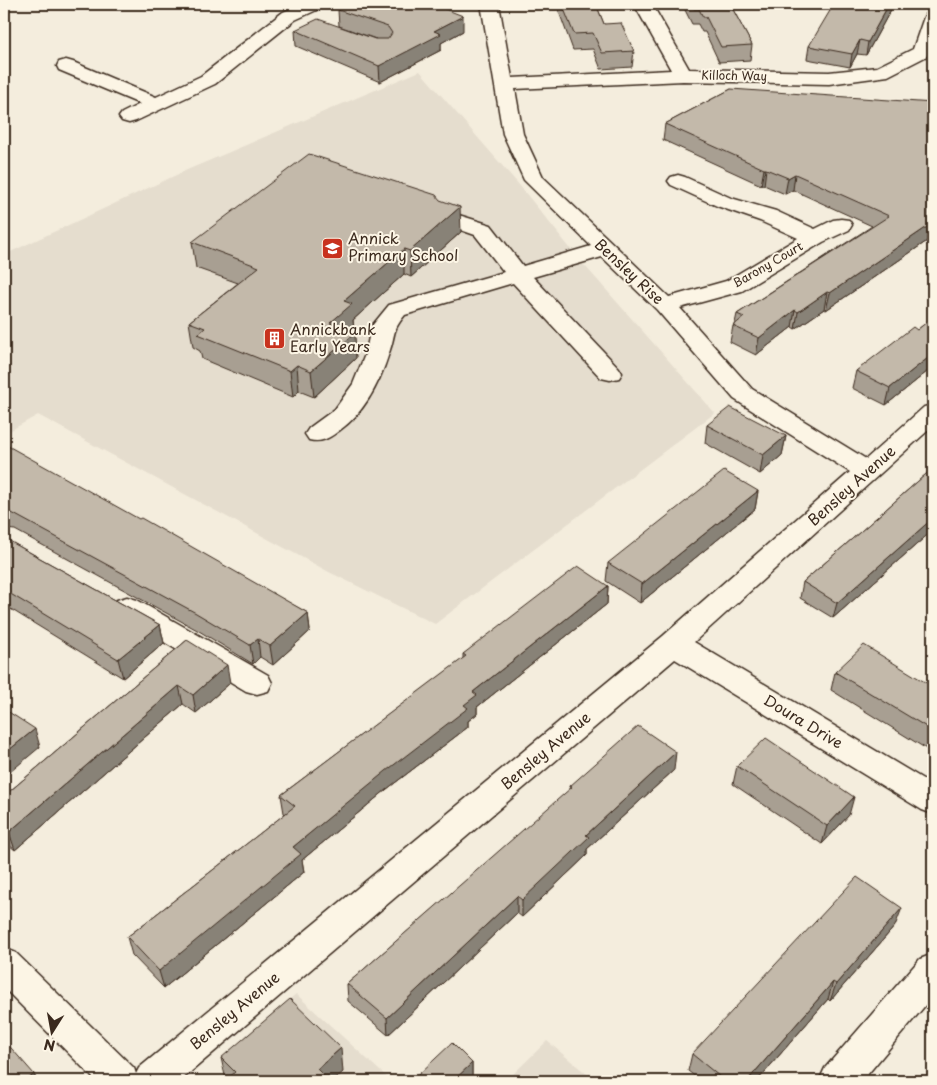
<svg xmlns="http://www.w3.org/2000/svg" width="937" height="1085" viewBox="0 0 937 1085" font-family="'Playpen Sans',sans-serif">
  <style>
    .built { fill: #e5ddce }
    .lines { fill: none; stroke-linecap: round; stroke-linejoin: round }
    .minor-casing { stroke: #3b2a1e; stroke-width: 3 }
    .minor { fill: #fcf5e5; fill-rule: evenodd }
    .wall { fill: #a89f92; stroke: #3b2a1e }
    .shaded-wall { fill: #888277; stroke: #3b2a1e }
    .building { fill: #c3b9aa; stroke: #3b2a1e }
    .labels { text-anchor: middle; stroke-width: 4; stroke-linejoin: round; paint-order: stroke }
    .far-street-label { font-size: 12px; fill: #3b2a1e; stroke: #fcf5e5 }
    .poi-label { font-size: 15px; fill: #3b2a1e; stroke: #fcf5e5; text-anchor: start }
    .street-label { font-size: 15px; fill: #3b2a1e; stroke: #fcf5e5 }
  </style>
  <rect width="100%" height="100%" fill="#f4eddd"/>
  <filter id="ink" filterUnits="userSpaceOnUse"><feTurbulence type="fractalNoise" baseFrequency=".02" numOctaves="2"/><feDisplacementMap in="SourceGraphic" scale="10" xChannelSelector="R" yChannelSelector="G"/><feConvolveMatrix kernelMatrix="1 2 1 2 8 2 1 2 1" color-interpolation-filters="sRGB"/></filter>
  <g filter="url(#ink)">
    <path class="built" d="M420 71 520 186 578 258 715 413 435 624 329 572 38 415 4 434V255L187 170Z
      M296 994 391 1081H227L244 1037Z
      M547 1041 595 1081H506Z"/>
    <g class="lines">
      <defs>
        <path id="minor" d="M301 4H324L321 8 295 20 215 84 136 121 129 123 122 121 119 117 122 113 140 104 59 70 57 66 59 62 66 60 73 62 156 97 201 76 283 12Z
          M481 4H499L512 78 671 70 634 4H652L689 69 829 72 877 67 913 49 924 17 927 13 933 12V43L927 56 888 76 829 84 683 81 515 89 523 134 543 177 669 297 726 281 798 238 760 221 717 206 671 185 668 181 671 177 678 175 685 177 731 198 776 211 815 229 833 220 841 219 849 220 852 225 849 230 823 242 742 291 680 308 752 389 866 459 924 407 933 405V426L694 642 933 785V814L922 810 675 659 180 1081H96L4 988V948L16 953 134 1068 136 1074 139 1068 663 636 850 472 734 399 657 310 602 257 533 277 619 368 622 373 619 378 610 380 601 378 513 283 405 315C391 332 396 334 389 353 380 382 365 412 340 430 329 438 323 443 309 440L305 434 309 428 335 409 353 384 366 352 371 327 389 305 504 272 475 235 441 223 438 218 441 213 449 212 491 225 523 266 591 246 524 180 503 134Z
          M127 597 137 600 268 675 272 683 268 691 257 694 246 691 117 614 113 607 117 600Z
          M933 954V996L862 1081H819L825 1068 920 959Z"/>
      </defs>
      <use href="#minor" class="minor-casing"/>
      <use href="#minor" class="minor"/>
    </g>
    <path class="wall" d="M551 4H596L604 24 634 51 632 67 601 69 593 49 573 50 558 9H552Z
      M682 4H730L752 45 750 60 719 62 705 32H702L698 24H692Z
      M894 4 866 55 857 54 850 67 807 59 809 46Z
      M438 6 463 31 441 43V50L380 82 296 46 295 30 376 39 339 26 338 10Z
      M731 89 933 237 826 310 824 309 795 329 792 327 756 355 730 342 733 326 735 323 737 314 872 226 793 190 785 194 764 185H761L663 140 665 124Z
      M461 232 411 277 404 274 353 320 354 330 352 332 356 358 314 397 299 391 293 397 202 359 200 351 193 347 189 322 238 283 196 268 192 242Z
      M933 317V367L886 405 852 388 856 371 917 330Z
      M707 425 786 436 782 455 760 474 705 443Z
      M4 449 308 613 310 631 273 665 260 657 253 664 199 631 15 530 4 529Z
      M933 468V530L833 618 800 598 803 582Z
      M758 491 755 509 640 603 606 581 608 563Z
      M4 538 160 625 164 643 123 678 4 605Z
      M608 586 607 604 477 707V714L468 721V727L387 789 302 860 304 872 164 988 132 955 127 937 285 814 284 813 281 795 463 659V654Z
      M187 640 230 683 196 713 183 704 15 850 4 841V794L10 791Z
      M835 672 933 687V753L831 690Z
      M737 766 849 815 822 844 733 784Z
      M674 770 587 849V855L522 917 517 913 388 1035 348 1001 347 984 570 790V786Z
      M895 926 830 1001 828 999 757 1081H701L688 1071 692 1054Z
      M221 1058 343 1072 226 1080Z
      M472 1063V1079L470 1081H418V1075Z"/>
    <path class="shaded-wall" d="M889 4H894L866 55 868 42Z
      M463 16V31L441 43V50L380 82 379 66 434 31Z
      M860 40 857 54 850 67 852 54Z
      M764 169H766L764 185H761Z
      M795 174 793 190 785 194 788 178Z
      M460 207 461 232 411 277 410 251Z
      M933 223V237L826 310 830 293Z
      M404 249V274L353 320 354 330 332 349 330 323 344 301Z
      M827 292 824 309 795 329 798 312Z
      M795 310 792 327 756 355 759 338Z
      M355 333 356 358 314 397 311 371Z
      M933 354V367L886 405 890 388Z
      M297 365 299 391 293 397 290 371Z
      M786 436 782 455 760 474 763 455Z
      M758 491 755 509 640 603 642 584Z
      M933 518V530L833 618 837 603Z
      M608 586 607 604 477 707V714L468 721V727L387 789 302 860 304 872 164 988 159 971 293 847 464 705 473 692Z
      M308 613 310 631 273 665 270 646Z
      M160 625 164 643 123 678 118 659Z
      M258 639 260 657 253 664 250 645Z
      M227 665 230 683 196 713 193 695Z
      M179 686 183 704 15 850 9 832Z
      M35 729 40 747 4 777V754Z
      M676 752 674 770 587 849V855L522 917V900L586 835Z
      M854 797 849 815 822 844 827 826Z
      M517 896V913L388 1035 387 1018Z
      M902 908 895 926 830 1001 836 984Z
      M833 982 828 999 757 1081H747Z
      M341 1048 343 1072 333 1081H319L317 1069Z
      M472 1063V1079L470 1081H453Z
      M34 1074 37 1081H26Z"/>
    <path class="building" d="M351 4H432L463 16 434 31 441 34 379 66 295 30 318 19 375 39H388L392 33 388 27 338 10Z
      M562 4H596L604 24 621 23 634 51 602 53 593 33 574 34Z
      M691 4H730L752 45 721 47 706 17H703L699 9H694Z
      M834 4H889L868 42 860 40 852 54 809 46Z
      M731 89 933 103V223L830 293 827 292 798 312 795 310 759 338 733 326 744 317 737 314 889 216 795 174 788 178 766 169H764L665 124Z
      M309 154 436 195 440 200 460 207 410 251 404 249 344 301 352 304 330 323 355 333 311 371 297 365 290 371 198 334 205 328 189 322 259 267 192 242Z
      M933 317V354L890 388 856 371 913 327 917 330Z
      M730 407 786 436 763 455 707 425Z
      M8 446 139 519 141 518 308 613 270 646 258 639 250 645 196 613 10 512 4 511V449Z
      M933 468V518L837 603 803 582Z
      M724 471 758 491 642 584 608 563Z
      M4 538 160 625 118 659 4 590Z
      M578 566 608 586 473 692 477 695 464 705 468 708 386 771 293 847 301 854 159 971 127 937 295 806 281 795 466 656 463 654Z
      M187 640 227 665 193 695 179 686 9 832 4 828V794L10 791Z
      M864 645 933 687V731L835 672Z
      M4 709 35 729 4 754Z
      M638 726 676 752 586 835 589 837 522 900 517 896 387 1018 347 984 572 787 570 786Z
      M766 738 854 797 827 826 737 766Z
      M857 877 902 908 836 984 833 982 747 1081H725L692 1054Z
      M290 999 341 1048 317 1069 329 1081H225L235 1072 221 1058Z
      M4 1040 34 1074 26 1081H4Z
      M452 1043 472 1063 453 1081H425L418 1075Z"/>
  </g>
  <defs>
    <symbol id="school-square" viewBox="-11 -11 22 22"><rect x="-9" y="-9" width="18" height="18" rx="4" fill="#c8321e" stroke="#fcf5e5"/><path d="M0-5L7-2L0 1L-7-2ZM-4 1L0 2.5L4 1V4Q0 6-4 4Z" fill="#fff"/></symbol>
    <symbol id="building-square" viewBox="-11 -11 22 22"><rect x="-9" y="-9" width="18" height="18" rx="4" fill="#c8321e" stroke="#fcf5e5"/><path d="M-4-6H4V6H1V3H-1V6H-4ZM-2.5-4.3h1.7v1.8h-1.7ZM.8-4.3h1.7v1.8H.8ZM-2.5-1h1.7V.8h-1.7ZM.8-1h1.7V.8H.8Z" fill="#fff"/></symbol>
  </defs>
  <g fill-rule="evenodd">
    <use href="#school-square" x="320" y="236" width="25" height="25"/>
    <use href="#building-square" x="262" y="326" width="25" height="25"/>
  </g>
  <g class="labels">
    <g class="far-street-label">
      <text transform="translate(734 76) rotate(1)" y="4">Killoch Way</text>
      <text transform="translate(768 265) rotate(-30)" y="4">Barony Court</text>
    </g>
    <g class="poi-label">
      <text x="348" y="244">Annick<tspan x="348" dy="17">Primary School</tspan></text>
      <text x="290" y="335">Annickbank<tspan x="290" dy="17">Early Years</tspan></text>
    </g>
    <g class="street-label">
      <text transform="translate(629 272) rotate(43)" y="5">Bensley Rise</text>
      <text transform="translate(852 486) rotate(-42)" y="5">Bensley Avenue</text>
      <text transform="translate(803 722) rotate(31)" y="5">Doura Drive</text>
      <text transform="translate(546 751) rotate(-40)" y="5">Bensley Avenue</text>
      <text transform="translate(235 1011) rotate(-40)" y="5">Bensley Avenue</text>
    </g>
  </g>
  <rect width="937" height="1085" fill="none" stroke="#fcf5e5" stroke-width="20"/>
  <rect x="10" y="10" width="917" height="1065" fill="none" stroke="#3b2a1e" stroke-width="2" filter="url(#ink)"/>
  <g transform="translate(52 1032) rotate(191)" stroke="#fcf5e5" stroke-width="4" paint-order="stroke">
  <path d="M0-4L9 19L0 12L-9 19Z" fill="#3b2a1e"/>
  <text y="-8" font-size="14" font-weight="bold" text-anchor="middle" fill="#3b2a1e">N</text>
  </g>
</svg>
